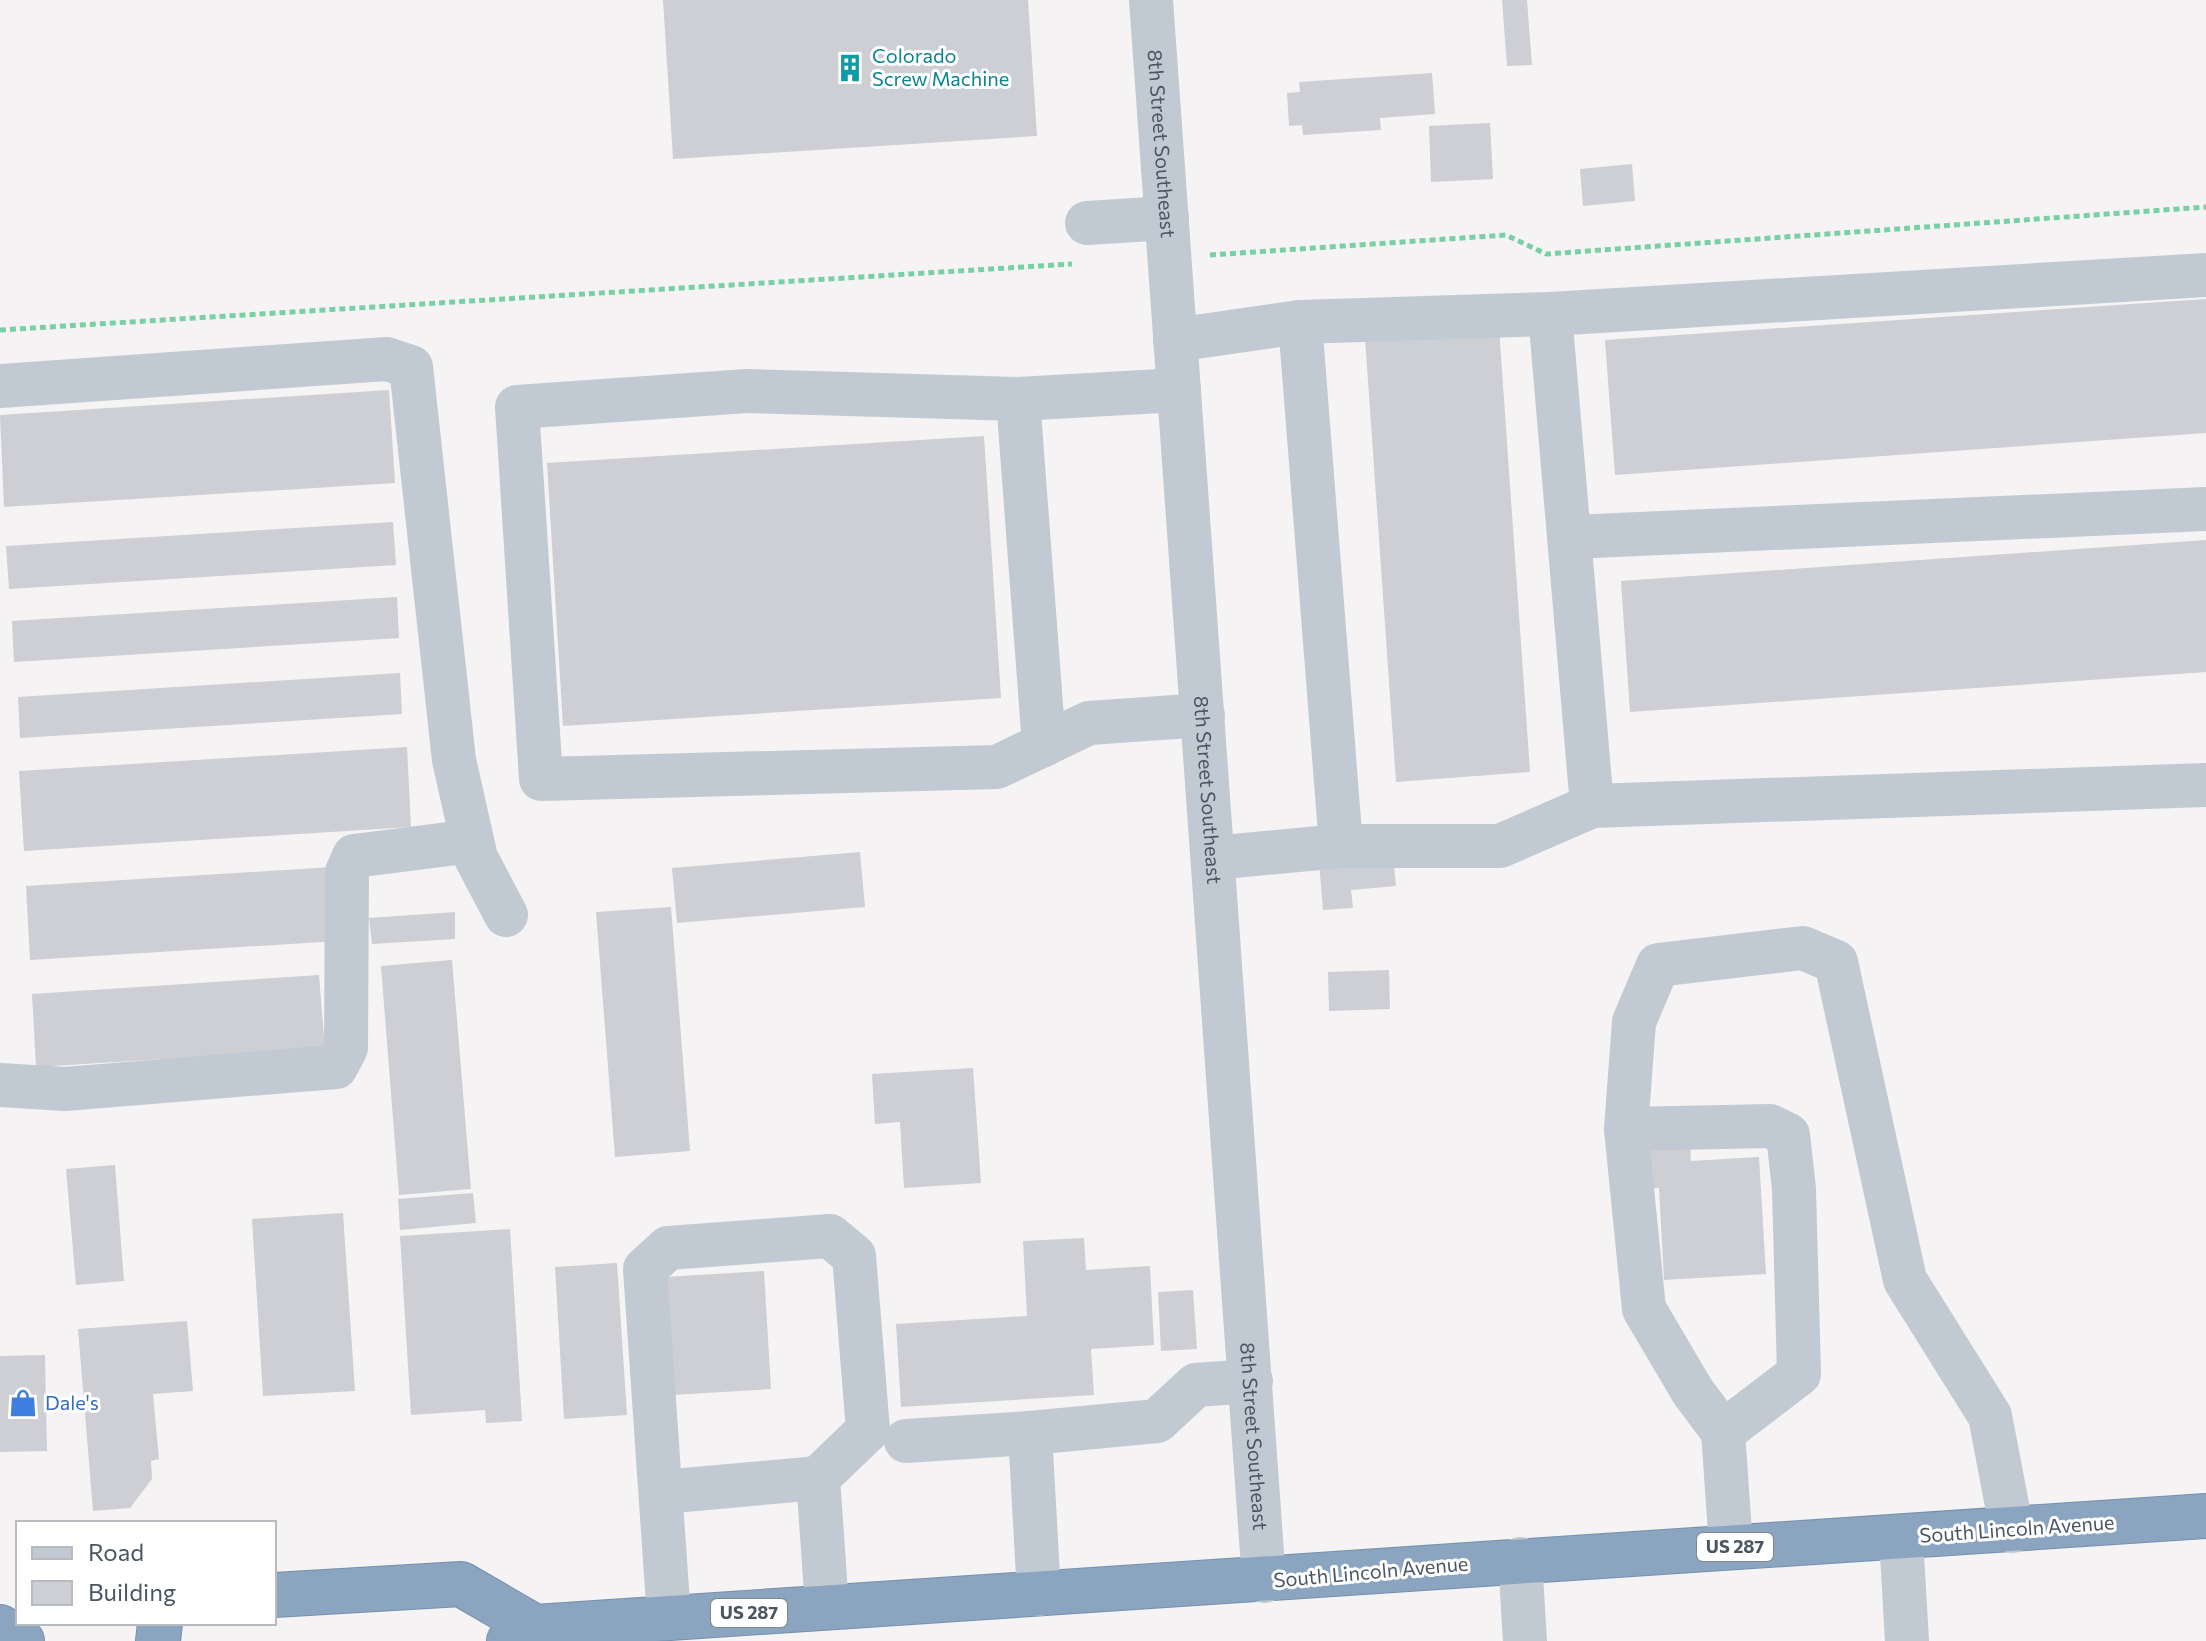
<svg xmlns="http://www.w3.org/2000/svg" width="2206" height="1641" viewBox="0 0 2206 1641" font-family="Commissioner,sans-serif">
  <style>
    .building { fill: #cdcfd5 }
    .lines { fill: none; stroke-linecap: round; stroke-linejoin: round }
    .highway-casing { stroke: #7690ad; stroke-width: 46 }
    .path { stroke: #7ad0a6; stroke-width: 5; stroke-dasharray: 6 4; stroke-linecap: butt }
    .minor { stroke: #c1cad2; stroke-width: 44 }
    .highway { stroke: #8ba5c1; stroke-width: 44 }
    .labels { text-anchor: middle; stroke-width: 6; stroke-linejoin: round; paint-order: stroke }
    .shield { fill: #fff; stroke: #808990; stroke-width: 2 }
    .shield-label { font-size: 18px; font-weight: bold; fill: #4a5661 }
    .culture-label { font-size: 20px; fill: #0d838f; stroke: #fff; text-anchor: start }
    .street-label { font-size: 20px; fill: #4a5661; stroke: #fff }
    .shop-label { font-size: 20px; fill: #366cbe; stroke: #fff; text-anchor: start }
  </style>
  <rect width="100%" height="100%" fill="#f5f3f3"/>
  <path class="building" d="M663 0H1028L1037 136 673 159Z
    M1502 0H1527L1532 65 1507 66Z
    M1432 73 1435 114 1380 118 1381 130 1303 135 1302 125 1289 126 1287 93 1300 92 1299 82Z
    M1490 123 1493 179 1431 182 1429 126Z
    M1632 164 1635 201 1583 206 1580 169Z
    M2206 299V433L1615 475 1605 340Z
    M1499 328 1530 772 1396 782 1365 338Z
    M389 390 395 483 4 507 0 415Z
    M984 436 1001 698 563 726 547 463Z
    M393 522 396 565 9 589 6 546Z
    M2206 540V672L1630 712 1621 581Z
    M397 597 399 638 14 662 12 621Z
    M400 673 402 714 20 738 18 697Z
    M407 747 411 827 24 851 19 771Z
    M860 852 865 907 677 923 672 868Z
    M1393 856 1396 886 1351 890 1353 908 1323 910 1319 862Z
    M333 867 338 941 30 960 26 886Z
    M671 907 690 1151 615 1157 596 912Z
    M455 912V939L372 944 369 918Z
    M452 960 471 1189 399 1195 381 966Z
    M1389 970 1390 1009 1329 1011 1328 972Z
    M319 975 325 1049 36 1067 32 994Z
    M973 1068 981 1183 904 1188 900 1122 875 1124 872 1074Z
    M1690 1142 1691 1161 1759 1157 1766 1274 1664 1280 1659 1188 1641 1189 1640 1145Z
    M115 1165 124 1281 76 1285 66 1169Z
    M473 1193 476 1223 400 1230 398 1199Z
    M343 1213 355 1391 263 1396 252 1219Z
    M510 1229 522 1421 486 1423 485 1410 411 1415 400 1236Z
    M1084 1238 1086 1270 1150 1266 1154 1345 1091 1349 1094 1395 901 1407 896 1324 1027 1316 1023 1241Z
    M617 1263 627 1415 564 1419 555 1267Z
    M764 1271 771 1389 672 1395 665 1277Z
    M1193 1290 1197 1349 1161 1351 1158 1292Z
    M187 1321 193 1391 153 1394 159 1459 151 1461 152 1479 130 1508 93 1511 78 1329Z
    M45 1355 47 1451 0 1452V1356Z"/>
  <g class="lines">
    <defs>
      <path id="highway" d="M274 1595 461 1584 535 1627
        M0 1627 22 1641
        M158 1641 160 1623
        M509 1641 535 1627 2206 1516"/>
    </defs>
    <use href="#highway" class="highway-casing"/>
    <path class="path" d="M1210 255 1506 235 1546 254 2206 207
      M0 330 1072 264"/>
    <g class="minor">
      <path id="s1" d="M1151 0 1264 1581"/>
      <path d="M1087 223 1167 218"/>
      <path d="M1550 314 1592 806"/>
      <path d="M1300 322 1341 846"/>
      <path d="M1175 340 1300 322 1550 314 2206 275"/>
      <path d="M0 386 387 359 411 367 454 760 476 858 506 915"/>
      <path d="M1179 390 1018 399 747 391 517 407 541 779 997 767 1089 723 1203 715"/>
      <path d="M1018 399 1044 745"/>
      <path d="M1571 537 2206 509"/>
      <path d="M1213 858 1341 846H1500L1592 806 2206 785"/>
      <path d="M0 1085 65 1089 336 1067 346 1048 347 872 354 856 472 841"/>
      <path d="M1626 1129 1770 1126 1788 1135 1794 1189 1799 1374 1723 1432"/>
      <path d="M1030 1433 1157 1421 1196 1385 1251 1381"/>
      <path d="M906 1441 1030 1433 1039 1594"/>
      <path d="M662 1492 818 1478"/>
      <path d="M1901 1537 1907 1641"/>
      <path d="M1731 1547 1723 1432 1693 1392 1644 1309 1626 1129 1634 1022 1658 965 1803 948 1836 962 1905 1280 1990 1416 2012 1531"/>
      <path d="M1520 1559 1525 1641"/>
      <path d="M669 1618 645 1269 668 1248 830 1236 854 1256 868 1430 818 1478 827 1607"/>
    </g>
    <use href="#highway" class="highway"/>
  </g>
  <defs>
    <symbol id="building-bare" viewBox="-9 -9 18 18"><path d="M-4-6H4V6H1V3H-1V6H-4ZM-2.5-4.3h1.7v1.8h-1.7ZM.8-4.3h1.7v1.8H.8ZM-2.5-1h1.7V.8h-1.7ZM.8-1h1.7V.8H.8Z" fill="#0f9aa8" stroke="#fff" stroke-width="2.5" paint-order="stroke"/></symbol>
    <symbol id="shop-bare" viewBox="-9 -9 18 18"><path d="M-5-2.5h2.3a2.7 3.5 0 0 1 5.4 0H5L5.5 6h-11ZM-1.5-2.5h3a1.5 2.3 0 0 0-3 0Z" fill="#3f7fe0" stroke="#fff" stroke-width="2.5" paint-order="stroke"/></symbol>
  </defs>
  <g fill-rule="evenodd">
    <use href="#building-bare" x="830" y="48" width="40" height="40"/>
    <use href="#shop-bare" x="3" y="1383" width="40" height="40"/>
  </g>
  <g class="labels">
    <g class="shield">
      <rect x="1697" y="1533" width="76" height="28" rx="6"/>
      <rect x="711" y="1599" width="76" height="28" rx="6"/>
    </g>
    <g class="shield-label">
      <text x="1735" y="1553">US 287</text>
      <text x="749" y="1619">US 287</text>
    </g>
    <g class="culture-label">
      <text x="872" y="63">Colorado<tspan x="872" dy="23">Screw Machine</tspan></text>
    </g>
    <g class="street-label">
      <text dy="7" stroke="none"><textPath href="#s1" startOffset="144">8th Street Southeast</textPath></text>
      <text dy="7" stroke="none"><textPath href="#s1" startOffset="792">8th Street Southeast</textPath></text>
      <text dy="7" stroke="none"><textPath href="#s1" startOffset="1440">8th Street Southeast</textPath></text>
      <text transform="translate(2017 1529) rotate(-4)" y="7">South Lincoln Avenue</text>
      <text transform="translate(1371 1572) rotate(-5)" y="7">South Lincoln Avenue</text>
    </g>
    <g class="shop-label">
      <text x="45" y="1410">Dale's</text>
    </g>
  </g>
  <rect x="16" y="1521" width="260" height="104" fill="#ffffff" stroke="#b7bbc0" stroke-width="2"/>
  <rect x="32" y="1547" width="40" height="12" fill="#c1cad2" stroke="#b7bbc0" stroke-width="2"/>
  <text x="88" y="1561" font-size="24" fill="#4a5661">Road</text>
  <rect x="32" y="1581" width="40" height="24" fill="#cdcfd5" stroke="#b7bbc0" stroke-width="2"/>
  <text x="88" y="1601" font-size="24" fill="#4a5661">Building</text>
</svg>
